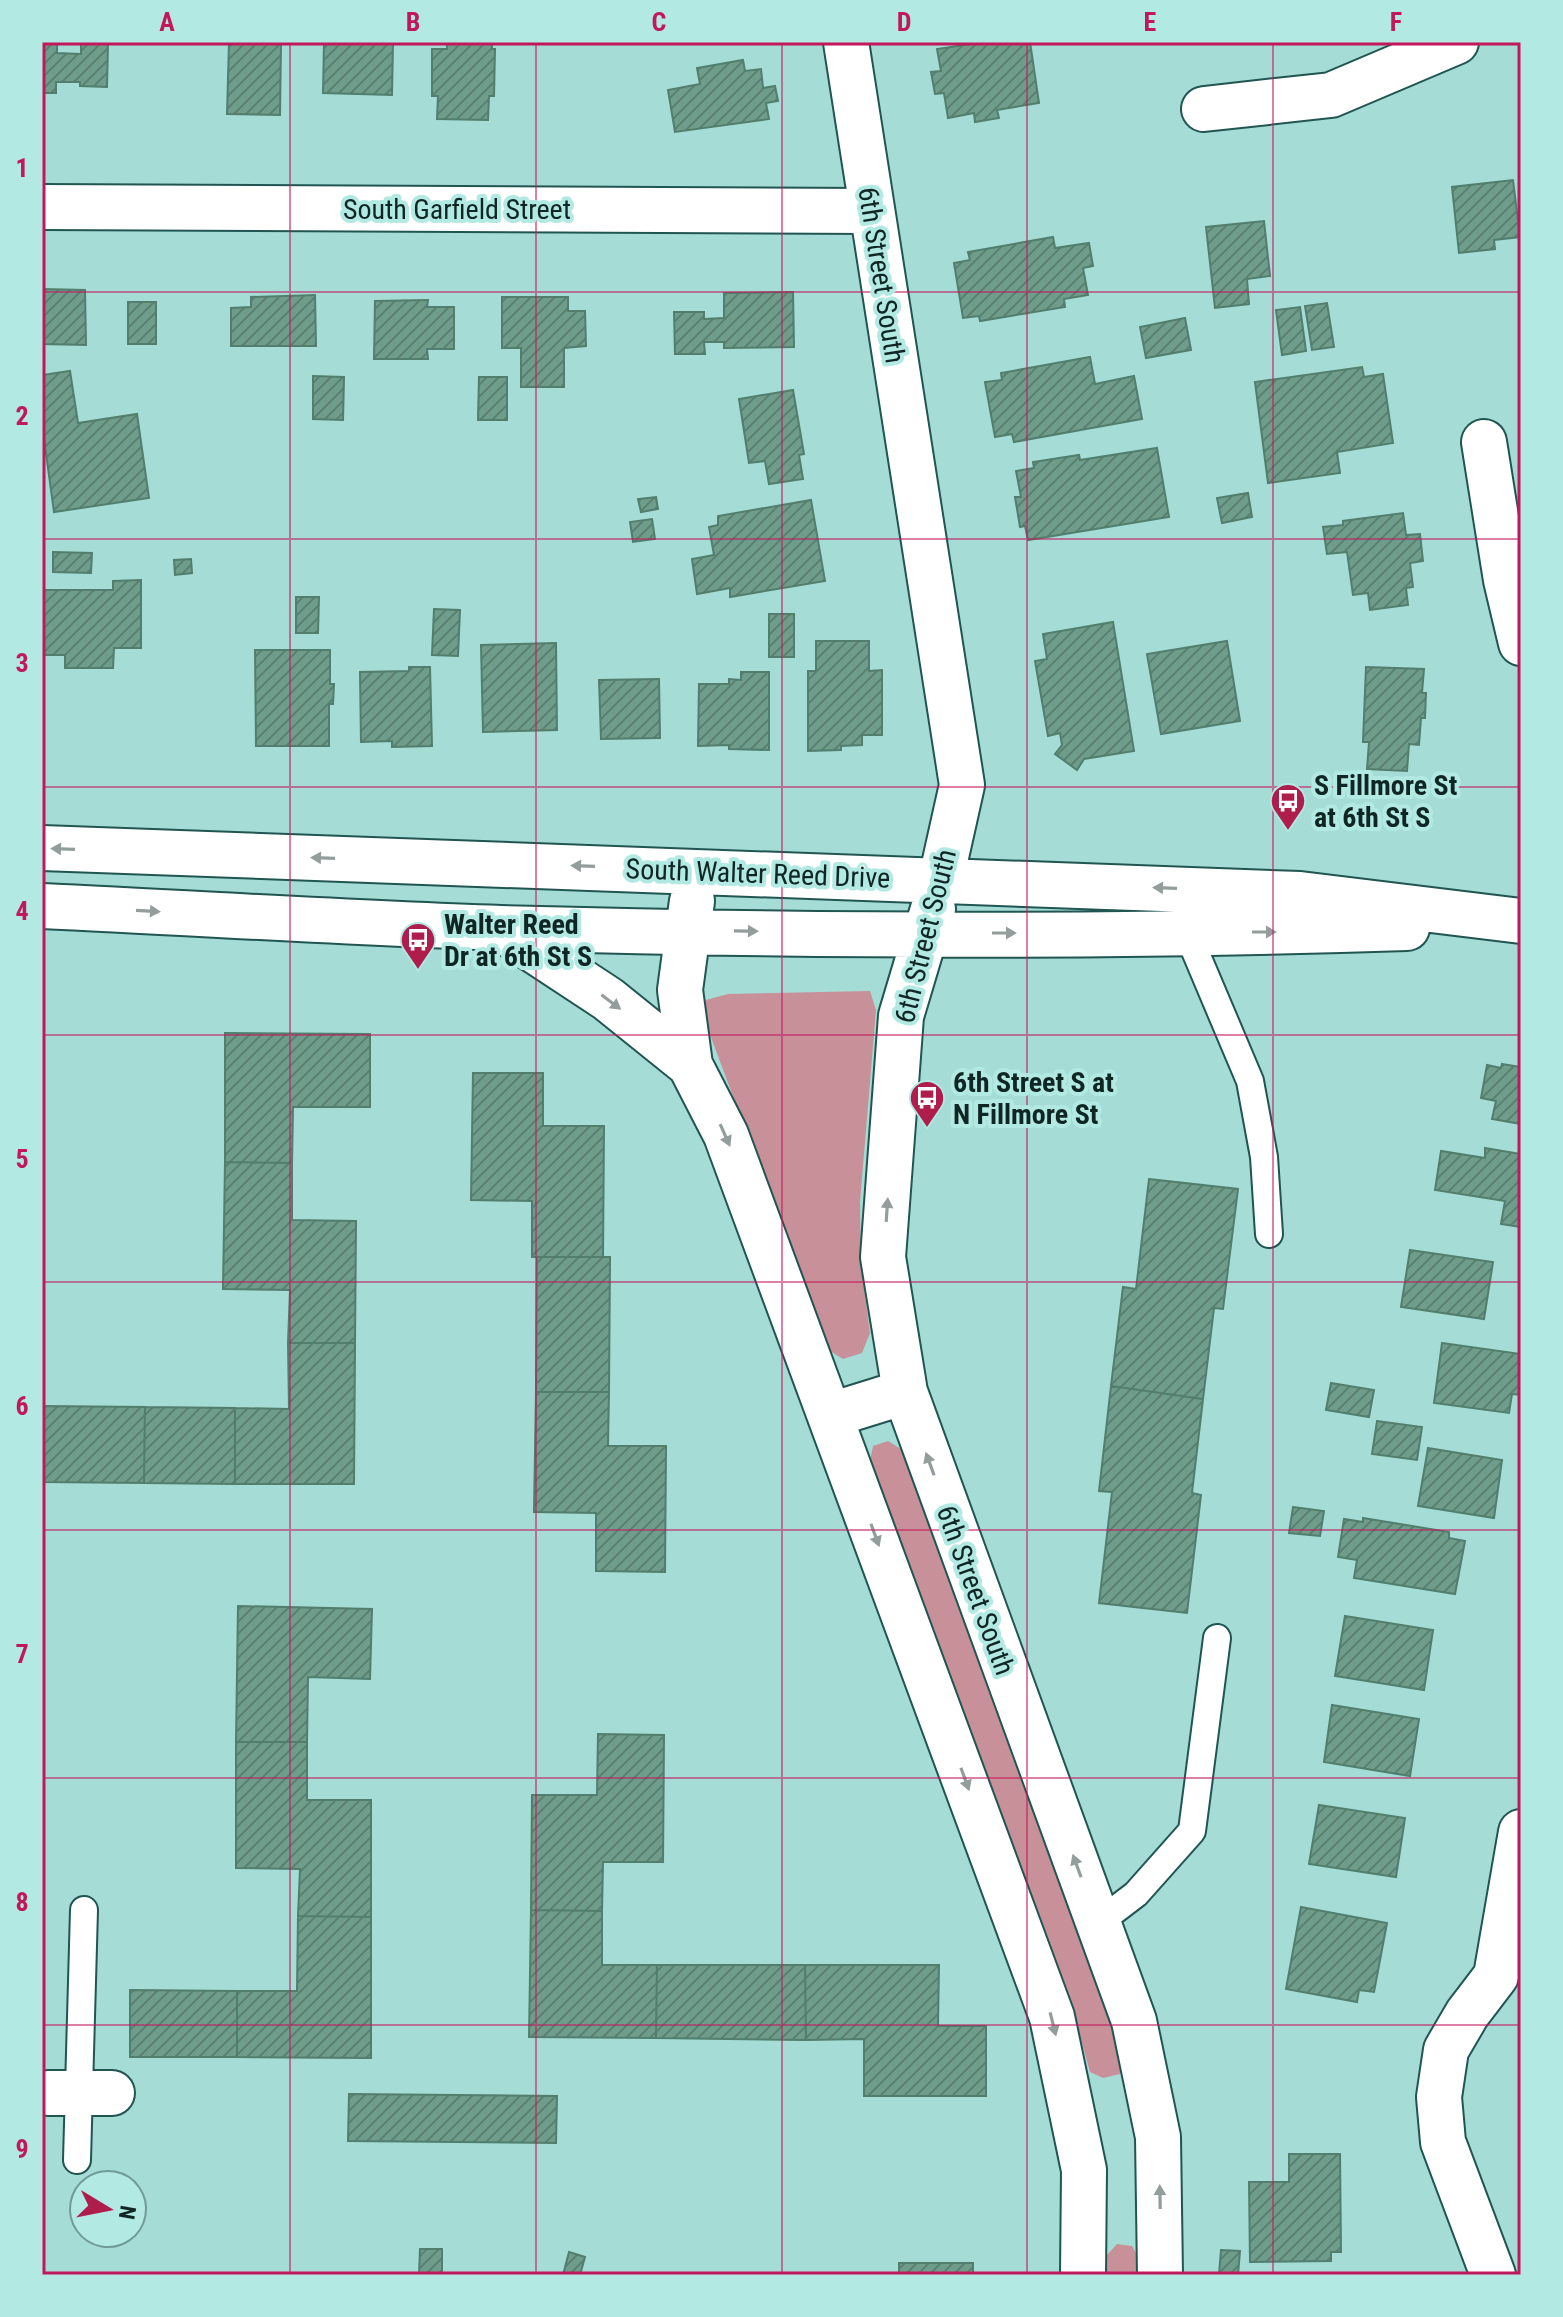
<svg xmlns="http://www.w3.org/2000/svg" width="1563" height="2317" viewBox="0 0 1563 2317" font-family="'Roboto Condensed',sans-serif">
  <style>
    .grass { fill: #c89099 }
    .building { fill: url(#building-hatch); stroke: #517e6d; stroke-width: 2 }
    .lines { fill: none; stroke-linecap: round; stroke-linejoin: round }
    .service-casing { stroke: #205552; stroke-width: 30 }
    .minor-casing { stroke: #205552; stroke-width: 48 }
    .tertiary-casing { stroke: #205552; stroke-width: 48 }
    .service { stroke: #fff; stroke-width: 26 }
    .minor { stroke: #fff; stroke-width: 44 }
    .tertiary { stroke: #fff; stroke-width: 44 }
    .oneway { fill: #939d9c }
    .grid { fill: none; stroke: #c2185b; stroke-width: 2; stroke-opacity: 0.55 }
    .labels { text-anchor: middle; stroke-width: 8; stroke-linejoin: round; paint-order: stroke }
    .street-label { font-size: 28px; fill: #102624; stroke: #b2e9e3 }
    .poi-label { font-size: 28px; font-weight: bold; fill: #102624; stroke: #b2e9e3; text-anchor: start }
    .neatline { fill: none; stroke: #c2185b; stroke-width: 3 }
    .grid-label { font-size: 26px; text-anchor: middle; font-weight: bold; fill: #c2185b }
  </style>
  <defs>
    <pattern id="building-hatch" width="6" height="6" patternUnits="userSpaceOnUse" patternTransform="scale(2)"><rect width="6" height="6" fill="#6f9d8b"/><path d="M-1 1l2-2M0 6l6-6M5 7l2-2" fill="none" stroke="#5a8071"/></pattern>
  </defs>
  <rect width="100%" height="100%" fill="#a5dcd6"/>
  <path class="grass" d="M870 991 876 1010 860 1202 861 1266 870 1333 862 1353 843 1359 827 1349 702 1013 706 1000 728 994Z
    M888 1441 904 1451 1023 1781 1092 1963 1124 2061 1120 2074 1103 2078 1090 2072 1077 2025 1044 1931 870 1461 873 1446Z
    M1117 2244 1132 2246 1140 2260 1138 2275H1104L1106 2256Z"/>
  <path class="building" d="M42 42 57 43V53L81 54V44H108L107 87 80 86V82H56V93H42Z
    M229 42H281L280 115 227 114Z
    M324 42H393L392 95 323 93Z
    M447 42H492V49H495L494 96H489L488 120 437 119 438 96H432V49H447Z
    M984 42H1030L1039 103 997 110 999 118 975 122 974 113 948 118 944 93 935 94 931 72 941 71 937 49Z
    M743 60 745 71 761 69 763 88 775 86 778 101 766 103 769 119 675 132 668 90 700 84 697 68Z
    M1513 180 1520 237 1494 240 1495 249 1459 253 1452 187Z
    M1264 221 1270 276 1247 279 1249 304 1215 308 1206 227Z
    M1053 237 1055 248 1089 243 1093 266 1083 268 1088 295 1064 299 1065 307 980 321 979 316 963 318 954 263 970 260 968 252Z
    M42 289 85 290 86 345 42 344Z
    M793 292 794 347 724 348V342H704L705 354H675L674 312H704V319L724 318V293Z
    M315 295 316 346H231V308L251 307V297Z
    M502 297H568V311H585L586 346 564 348V387H521V348H502Z
    M428 300 427 307H454V349H427L428 359H374L375 301Z
    M128 302H156V344H128Z
    M1327 303 1334 347 1312 350 1305 306Z
    M1300 307 1306 351 1282 355 1276 310Z
    M1185 318 1191 350 1146 358 1140 327Z
    M1090 357 1095 384 1134 376 1142 419 1014 442 1012 434 995 437 985 382 1002 380 1001 373Z
    M1362 367 1364 377 1383 374 1393 443 1337 452 1340 473 1268 483 1255 382Z
    M70 371 78 423 137 414 149 498 54 512 42 424V375Z
    M313 376 344 377 343 420 313 419Z
    M479 377H507V420H478Z
    M793 390 804 454 799 455 803 479 769 484 765 461 749 463 739 399Z
    M1157 448 1169 517 1028 540 1025 526 1020 527 1015 497H1021L1016 471 1034 468 1033 462 1079 455 1080 460Z
    M1248 493 1252 517 1222 523 1217 498Z
    M656 497 658 509 641 512 638 499Z
    M811 500 825 581 730 597V588L697 594 692 559 714 555 709 527 718 525V516Z
    M1403 513 1406 535 1420 534 1423 561 1410 563 1413 587 1406 588 1408 605 1370 610 1368 593 1353 595 1347 552 1327 554 1323 527 1343 525V521Z
    M652 519 655 539 633 542 630 522Z
    M53 552 92 553 91 573 53 572Z
    M191 559 192 573 175 575 174 560Z
    M141 580V648H114L113 668H65V655H42L43 590H113V581Z
    M296 597H319L318 633H296Z
    M434 609 460 610 458 656 432 655Z
    M769 614H794V657H769Z
    M1113 622 1134 751 1084 759 1077 770 1055 754 1062 745 1060 733 1048 736 1035 661 1047 659 1043 634Z
    M816 641H869V671L882 670V735H862V745L841 746V750L808 751V671H816Z
    M1227 641 1240 721 1161 734 1147 654Z
    M556 643 557 730 483 732 481 645Z
    M255 650H330V684H334L333 704H329V746H256Z
    M409 667H430L432 746 392 747V741L361 742 360 672 409 671Z
    M1366 667 1424 669 1422 693H1426L1425 718H1421L1419 745 1409 744 1407 771 1367 769 1369 742H1363Z
    M741 672H769V750L729 749V745L698 746 699 684H729V679L741 680Z
    M659 679 660 738 601 739 599 680Z
    M225 1033 370 1034V1107H293L292 1163 225 1162Z
    M1502 1064 1521 1067V1124L1492 1119 1496 1101 1481 1098 1487 1065 1501 1068Z
    M473 1073H543V1126H604L603 1257H532V1201L471 1200Z
    M1485 1148 1521 1154V1227L1501 1224 1505 1201 1435 1190 1441 1151 1485 1158Z
    M225 1162 292 1163V1220L356 1221 355 1343H288L290 1290 223 1289Z
    M1149 1179 1238 1189 1223 1309 1214 1308 1203 1399 1111 1386 1123 1287 1136 1289Z
    M1410 1250 1493 1262 1484 1319 1401 1307Z
    M537 1257H610L609 1392H536Z
    M288 1343H355L354 1484H235V1408L289 1409Z
    M1442 1343 1521 1354V1395L1512 1394 1509 1413 1434 1403Z
    M1331 1383 1374 1390 1369 1417 1326 1410Z
    M1111 1386 1203 1399 1192 1493 1201 1495 1187 1613 1099 1603 1112 1492 1099 1491Z
    M536 1392H609L608 1446H666L665 1572 596 1571V1513L534 1512Z
    M42 1406 145 1407 144 1483 42 1482Z
    M145 1407 235 1408V1484L144 1483Z
    M1377 1421 1422 1427 1417 1460 1372 1454Z
    M1428 1448 1502 1460 1494 1518 1418 1506Z
    M1293 1507 1324 1511 1320 1536 1289 1533Z
    M1363 1518 1449 1532V1538L1465 1541 1455 1594 1354 1578 1357 1560 1338 1557 1344 1519 1363 1522Z
    M238 1606 372 1609 370 1679 308 1677 307 1742H236Z
    M1345 1616 1433 1630 1424 1690 1335 1676Z
    M1332 1705 1419 1719 1410 1776 1324 1762Z
    M598 1734 664 1735 663 1862H603L602 1911 531 1910 532 1795H597Z
    M236 1742H307V1800H371V1917L298 1916 300 1869 236 1868Z
    M1319 1805 1405 1818 1396 1877 1309 1864Z
    M1301 1907 1387 1923 1374 1992 1359 1990 1357 2002 1286 1989Z
    M531 1910 602 1911V1965H657L656 2038 529 2037Z
    M298 1916 371 1917V2058L237 2057V1991H297Z
    M657 1965H805L806 2040 656 2038Z
    M805 1965H939L938 2026H986V2096H864V2039L806 2040Z
    M130 1990 237 1991V2057H130Z
    M349 2094 557 2096 556 2143 348 2141Z
    M1289 2154H1340L1341 2252H1331V2261L1250 2262 1249 2182H1289Z
    M420 2249H442V2275H419Z
    M1221 2250 1240 2251 1238 2275 1219 2274Z
    M569 2252 585 2257 580 2275H563Z
    M899 2263H973V2275H899Z"/>
  <g class="lines">
    <defs>
      <path id="service" d="M1187 932 1250 1081 1264 1157 1269 1234
        M1098 1923 1136 1894 1192 1831 1217 1638
        M77 2160 84 1910"/>
      <path id="minor" d="M846 42 962 785 941 879
        M1204 109 1331 95 1456 42
        M42 207 871 211
        M1484 442 1506 580 1521 643
        M48 2093H112
        M1493 2275 1443 2142 1439 2097 1446 2050 1467 2014 1496 1976 1521 1832"/>
      <path id="tertiary" d="M42 848 1300 894 1521 921
        M692 901 680 990 690 1065 726 1135 1052 2017 1084 2170 1083 2275
        M42 906C195 913 348 923 501 928 803 936 1106 938 1407 928
        M933 909 901 1016 883 1257 905 1392 1134 2021 1158 2137 1160 2275
        M500 928 608 999 690 1065
        M831 1415 905 1392"/>
    </defs>
    <use href="#service" class="service-casing"/>
    <use href="#minor" class="minor-casing"/>
    <use href="#tertiary" class="tertiary-casing"/>
    <use href="#service" class="service"/>
    <use href="#minor" class="minor"/>
    <use href="#tertiary" class="tertiary"/>
  </g>
  <defs><path id="oneway-solid" d="M-6-.8H1V-3.2L6.5 0L1 3.2V.8H-6Z" transform="scale(2)"/></defs>
  <g class="oneway">
    <use href="#oneway-solid" transform="translate(63 849) rotate(-178)"/>
    <use href="#oneway-solid" transform="translate(323 858) rotate(-178)"/>
    <use href="#oneway-solid" transform="translate(583 866) rotate(-178)"/>
    <use href="#oneway-solid" transform="translate(1165 888) rotate(-178)"/>
    <use href="#oneway-solid" transform="translate(148 911) rotate(3)"/>
    <use href="#oneway-solid" transform="translate(746 931) rotate(1)"/>
    <use href="#oneway-solid" transform="translate(1264 932)"/>
    <use href="#oneway-solid" transform="translate(1004 933)"/>
    <use href="#oneway-solid" transform="translate(611 1002) rotate(37)"/>
    <use href="#oneway-solid" transform="translate(725 1135) rotate(66)"/>
    <use href="#oneway-solid" transform="translate(887 1210) rotate(-86)"/>
    <use href="#oneway-solid" transform="translate(930 1464) rotate(-110)"/>
    <use href="#oneway-solid" transform="translate(875 1535) rotate(70)"/>
    <use href="#oneway-solid" transform="translate(965 1779) rotate(70)"/>
    <use href="#oneway-solid" transform="translate(1077 1866) rotate(-110)"/>
    <use href="#oneway-solid" transform="translate(1053 2024) rotate(76)"/>
    <use href="#oneway-solid" transform="translate(1160 2197) rotate(-91)"/>
  </g>
  <path class="grid" d="M290 42V2275M536 42V2275M782 42V2275M1027 42V2275M1273 42V2275M42 292H1521M42 539H1521M42 787H1521M42 1035H1521M42 1282H1521M42 1530H1521M42 1778H1521M42 2025H1521"/>
  <defs>
    <symbol id="bus-pin" viewBox="-11 -11 22 30"><path d="M0 17L-7.5 6A9.5 9.5 0 1 1 7.5 6Z" fill="#af1d4c" stroke="#b2e9e3"/><path d="M-5-6H5V4H4V6H2V4H-2V6H-4V4H-5ZM-3.5-4V0h7V-4ZM-3.5 1.2v1.5H-2V1.2ZM2 1.2v1.5H3.5V1.2Z" fill="#fff"/></symbol>
  </defs>
  <g fill-rule="evenodd">
    <use href="#bus-pin" x="1268" y="781" width="40" height="54"/>
    <use href="#bus-pin" x="398" y="920" width="40" height="54"/>
    <use href="#bus-pin" x="907" y="1078" width="40" height="54"/>
  </g>
  <g class="labels">
    <g class="street-label">
      <text x="457" y="219">South Garfield Street</text>
      <text transform="translate(882 275) rotate(81)" y="10">6th Street South</text>
      <text transform="translate(758 873) rotate(2)" y="10">South Walter Reed Drive</text>
      <text transform="translate(925 936) rotate(-76)" y="10">6th Street South</text>
      <text transform="translate(976 1590) rotate(70)" y="10">6th Street South</text>
    </g>
    <g class="poi-label">
      <text x="1314" y="795">S Fillmore St<tspan x="1314" dy="32">at 6th St S</tspan></text>
      <text x="444" y="934">Walter Reed<tspan x="444" dy="32">Dr at 6th St S</tspan></text>
      <text x="953" y="1092">6th Street S at<tspan x="953" dy="32">N Fillmore St</tspan></text>
    </g>
  </g>
  <rect width="1563" height="2317" fill="none" stroke="#b2e9e3" stroke-width="88"/>
  <g transform="translate(108 2209) rotate(100)"><circle r="38" fill="#b2e9e3" stroke="#719b97" stroke-width="2"/>
  <path d="M0-6L14 30L0 20L-14 30Z" fill="#af1d4c"/>
  <text y="-12" font-size="22" font-weight="bold" text-anchor="middle" fill="#102624">N</text>
  </g>
  <rect x="44" y="44" width="1475" height="2229" class="neatline"/>
  <g class="grid-label">
    <text x="167" y="31">A</text>
    <text x="413" y="31">B</text>
    <text x="659" y="31">C</text>
    <text x="904" y="31">D</text>
    <text x="1150" y="31">E</text>
    <text x="1396" y="31">F</text>
    <text x="22" y="177">1</text>
    <text x="22" y="425">2</text>
    <text x="22" y="672">3</text>
    <text x="22" y="920">4</text>
    <text x="22" y="1168">5</text>
    <text x="22" y="1415">6</text>
    <text x="22" y="1663">7</text>
    <text x="22" y="1911">8</text>
    <text x="22" y="2158">9</text>
  </g>
</svg>
